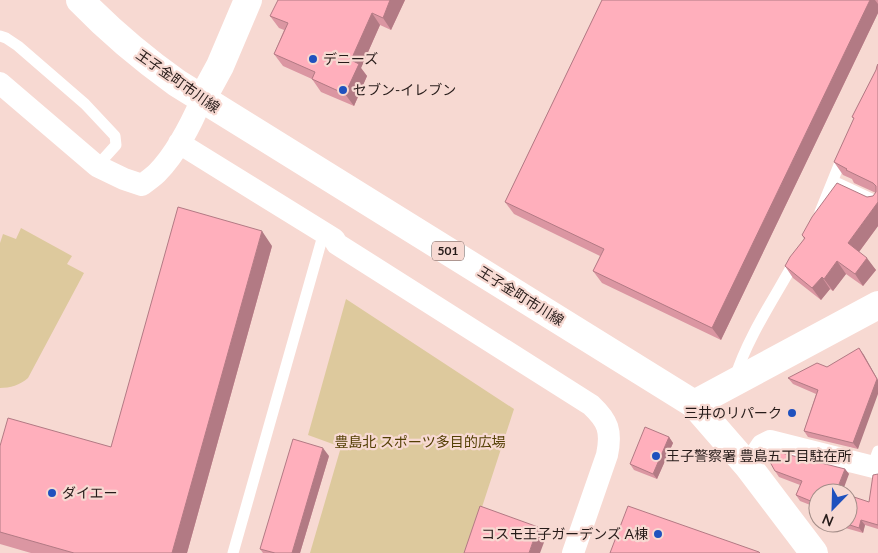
<svg xmlns="http://www.w3.org/2000/svg" width="878" height="553" viewBox="0 0 878 553" font-family="Lato,'Noto Sans JP',sans-serif">
  <style>
    .green { fill: #ddc99d }
    .lines { fill: none; stroke-linecap: round; stroke-linejoin: round }
    .lane { stroke: #fff; stroke-width: 11 }
    .street { stroke: #fff; stroke-width: 22 }
    .secondary { stroke: #fff; stroke-width: 28 }
    .primary { stroke: #fff; stroke-width: 28 }
    .wall { fill: #db96a2 }
    .shaded-wall { fill: #b27a84 }
    .building { fill: #ffafbc; stroke: #b27a84 }
    .poi-dot { fill: #1f51be; stroke: #f7d9d2; stroke-width: 2 }
    .labels { text-anchor: middle; stroke-width: 4.5; stroke-linejoin: round; paint-order: stroke }
    .shield { fill: #f7d9d2; stroke: #655450; stroke-width: 1 }
    .shield-label { font-size: 12px; font-weight: bold; fill: #261b19 }
    .poi-label { font-size: 14px; fill: #261b19; stroke: #f7d9d2; text-anchor: start }
    .street-label { font-size: 14px; fill: #261b19; stroke: #f7d9d2 }
    .park-label { font-size: 14px; fill: #533f04; stroke: #f7d9d2 }
  </style>
  <rect width="100%" height="100%" fill="#f7d9d2"/>
  <path class="green" d="M21 228 72 256 67 264 84 273 28 378C20 385 10 388 0 388V243L3 234 16 239Z
    M346 299 514 409 467 553H310L341 447 308 435Z"/>
  <g class="lines">
    <path class="lane" d="M0 36 6 38 18 46 85 104 115 136 116 145 97 166
      M833 181 878 202
      M820 212 843 155
      M735 378C747 338 775 297 796 259
      M872 467 878 451
      M233 553 324 232"/>
    <path class="street" d="M0 83 97 166 124 179 142 185C147 181 153 177 157 173 177 153 191 124 202 99
      M179 143 334 239 337 244 591 405C608 421 612 431 607 455L573 553
      M748 466 762 445 770 441 878 468"/>
    <path class="secondary" d="M202 99 220 66 248 0
      M694 404 748 466 814 553"/>
    <path class="primary" d="M80 0C110 31 142 58 177 83L694 404 878 305"/>
  </g>
  <path class="wall" d="M405 0 391 30 380 25 361 68 367 76 354 106 321 92 312 79 283 66 274 54 284 30 279 28 270 16Z
    M602 0H878V13L721 340 602 283 593 271 600 256 514 214 505 202Z
    M876 70 878 226 859 252 876 270 863 286 846 274 833 291 830 289 821 300 793 278 785 266 804 239 802 235 867 197 873 196 876 193 854 183 852 179 843 175 834 162 854 119 852 117Z
    M272 246 187 553H31L0 544V446L111 447Z
    M864 355 858 449 808 437 804 431 816 394 793 384 788 378 827 367Z
    M669 437 673 443 657 479 634 470 630 464Z
    M329 456 300 553H263L260 549Z
    M845 469 849 474 818 493V519L815 515 818 508 800 501 796 495 800 485 779 477 775 471Z
    M878 474V529L865 525 863 533 835 525V527L825 523H848L869 502Z"/>
  <path class="shaded-wall" d="M390 0H405L391 30 383 18Z
    M870 0H875L878 4V13L721 340 712 328Z
    M372 13 380 25 361 68 367 76 354 106 345 94 351 60Z
    M878 202V226L856 256 848 243Z
    M262 231 272 246 187 553H172Z
    M867 258 876 270 863 286 855 274Z
    M837 261 846 274 833 291 824 279Z
    M822 277 830 289 821 300 812 288Z
    M859 348 864 355 878 380V394L858 449 853 443Z
    M669 437 673 443 657 479 653 474Z
    M323 448 329 456 300 553H292Z
    M845 469 849 474 842 493H837L836 492Z
    M861 520 865 525 863 533 859 528Z
    M538 527 546 537 540 553H529Z"/>
  <path class="building" d="M278 0H390L383 18 372 13 351 60 359 64 345 94 312 79 315 72 274 54 288 23 270 16Z
    M602 0H870L712 328 593 271 604 249 505 202Z
    M878 64V202L848 243 867 258 855 274 837 261 824 279 822 277 812 288 785 266 790 257 805 238 802 235 812 217 837 183 867 197 873 196 876 192V186L873 183 846 170 847 169 834 162 854 118 852 117 854 113 876 70 877 66Z
    M178 207 262 231 172 553H74L0 532V446L8 418 111 447Z
    M859 348 877 379 853 443 804 431 818 390 788 378 817 363 827 367Z
    M645 427 669 437 653 474 630 464Z
    M293 439 323 448 292 553H275L260 549Z
    M774 451 845 469 836 492 840 493H818V504L796 495 802 481 775 471 770 462Z
    M878 474V525L861 520 859 528 844 523H848V495L869 502 873 475Z
    M480 506 538 527 529 553H464Z
    M628 506 759 552 760 553H610Z
    M818 508V516L815 515Z"/>
  <g class="poi-dot">
    <circle cx="313" cy="59" r="5"/>
    <circle cx="343" cy="90" r="5"/>
    <circle cx="792" cy="413" r="5"/>
    <circle cx="656" cy="456" r="5"/>
    <circle cx="52" cy="493" r="5"/>
    <circle cx="658" cy="534" r="5"/>
  </g>
  <g class="labels">
    <rect class="shield" x="432" y="241.5" width="32" height="19" rx="4"/>
    <g class="shield-label">
      <text x="448" y="255">501</text>
    </g>
    <g class="poi-label">
      <text x="323" y="64">デニーズ</text>
      <text x="353" y="95">セブン-イレブン</text>
      <text x="782" y="418" text-anchor="end">三井のリパーク</text>
      <text x="666" y="461">王子警察署 豊島五丁目駐在所</text>
      <text x="62" y="498">ダイエー</text>
      <text x="648" y="539" text-anchor="end">コスモ王子ガーデンズ A棟</text>
    </g>
    <g class="street-label">
      <text transform="translate(178 81) rotate(35)" y="5">王子金町市川線</text>
      <text transform="translate(521 296) rotate(32)" y="5">王子金町市川線</text>
    </g>
    <g class="park-label">
      <text x="420" y="447">豊島北 スポーツ多目的広場</text>
    </g>
  </g>
  <g transform="translate(833 508) rotate(203)"><circle r="24" fill="#f7d9d2" stroke="#a38d88"/>
  <path d="M0-4L9 19L0 12L-9 19Z" fill="#1f51be"/>
  <text y="-8" font-size="14" font-weight="bold" text-anchor="middle" fill="#261b19">N</text>
  </g>
</svg>
